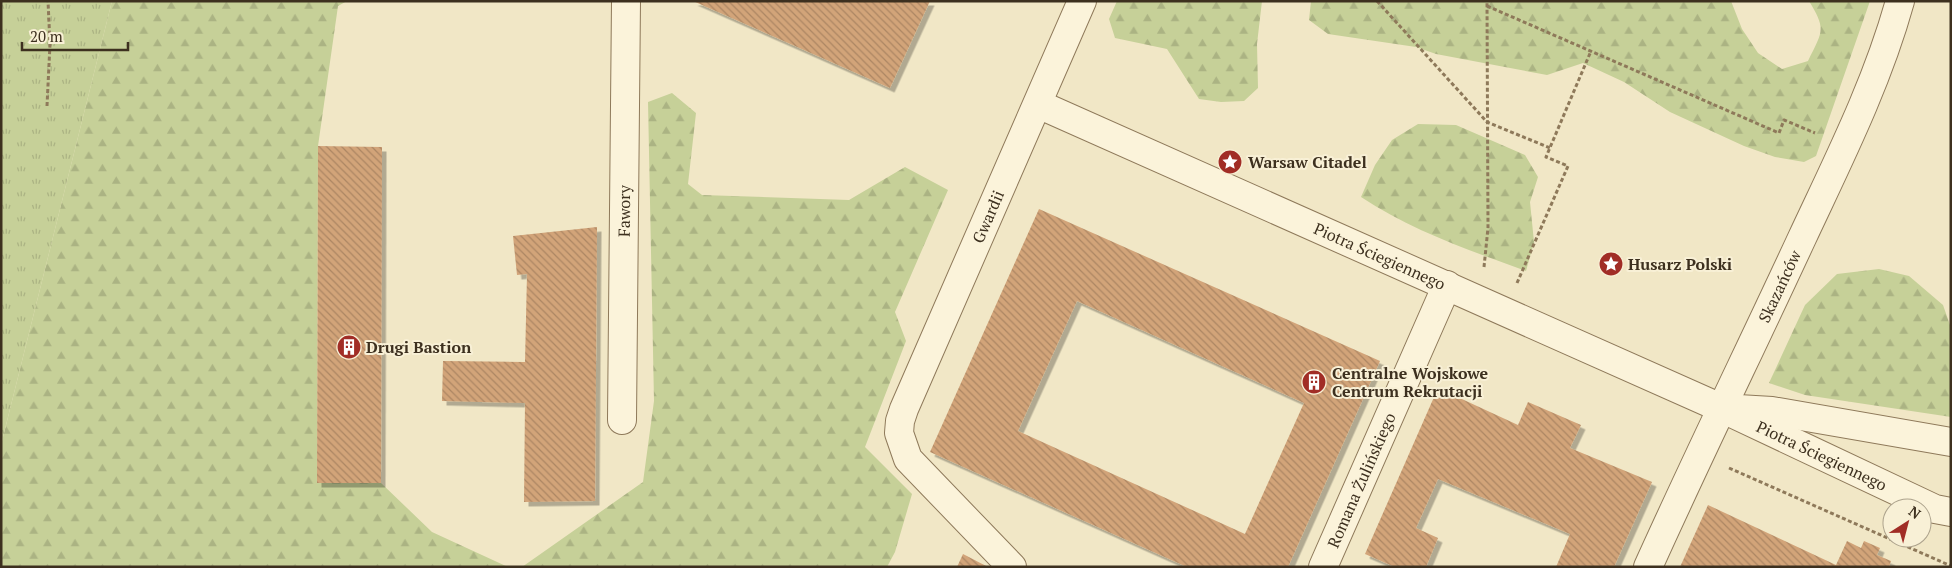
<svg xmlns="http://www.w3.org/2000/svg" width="1952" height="568" font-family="'PT Serif',serif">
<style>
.forest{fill:url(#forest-firs)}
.park{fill:url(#park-tufts)}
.building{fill:url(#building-back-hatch);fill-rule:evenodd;filter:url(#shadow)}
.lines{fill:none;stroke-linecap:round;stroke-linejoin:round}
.minor-casing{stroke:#8e795a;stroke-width:30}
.path{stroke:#8e795a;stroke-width:3;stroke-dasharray:4 2.5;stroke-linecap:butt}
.minor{stroke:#fbf3da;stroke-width:28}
.labels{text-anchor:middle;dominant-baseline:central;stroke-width:4;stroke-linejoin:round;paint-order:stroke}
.poi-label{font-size:16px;font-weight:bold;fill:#3d301f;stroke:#f8f0d6;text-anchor:start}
.street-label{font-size:16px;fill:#3d301f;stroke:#f8f0d6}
</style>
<defs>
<pattern id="forest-firs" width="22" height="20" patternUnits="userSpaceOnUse" patternTransform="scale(1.25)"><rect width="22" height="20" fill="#c6d098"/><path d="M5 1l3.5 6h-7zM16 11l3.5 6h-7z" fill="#abb383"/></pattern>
<pattern id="park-tufts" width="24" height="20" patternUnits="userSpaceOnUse" patternTransform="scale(1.25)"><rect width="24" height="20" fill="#c6d098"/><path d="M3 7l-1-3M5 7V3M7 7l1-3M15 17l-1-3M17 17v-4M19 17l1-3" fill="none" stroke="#abb383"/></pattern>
<pattern id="building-back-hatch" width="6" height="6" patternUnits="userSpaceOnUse" patternTransform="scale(1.25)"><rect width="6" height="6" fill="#d2a479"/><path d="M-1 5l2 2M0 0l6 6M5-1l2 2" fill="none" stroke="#ac8663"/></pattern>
<filter id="shadow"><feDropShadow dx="4.5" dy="4.5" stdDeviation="0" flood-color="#0004"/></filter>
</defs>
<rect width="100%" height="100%" fill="#f1e7c6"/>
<g class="forest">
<polygon points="112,1 347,1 338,6 318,146 317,482 381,483 432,532 508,567 1,567 1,445"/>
<polygon points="1117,1 1262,1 1257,44 1258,88 1244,101 1221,102 1199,99 1167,49 1115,38 1109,19"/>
<path d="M1311,1H1731L1742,29L1758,53L1782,69L1808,61C1822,32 1827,30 1809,1H1870L1816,156L1804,162L1775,157L1744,146L1670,112L1624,82L1583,63L1547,75L1436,54L1416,47L1328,34L1309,20Z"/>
<polygon points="672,93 696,113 688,184 702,195 849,200 905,167 948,190 895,312 906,341 865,447 912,494 895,552 887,567 522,567 643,482 654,401 648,102"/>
<path d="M1418,124L1456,125L1525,155L1538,177L1530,202L1534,242L1526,271C1469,250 1412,231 1361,197L1375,165L1392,140Z"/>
<polygon points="1879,269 1909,276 1943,305 1951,328 1951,417 1805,395 1769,383 1805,305 1837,274"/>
</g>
<polygon class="park" points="1,1 112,1 1,445"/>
<g class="building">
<polygon points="693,1 930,1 890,88"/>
<polygon points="318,146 382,147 381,483 317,483"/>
<path d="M1039,209L1380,361L1288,567H1187L930,452ZM1077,301L1304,403L1245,534L1018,431Z"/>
<polygon points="597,227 595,501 524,502 525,403 442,401 443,361 525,362 527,274 517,275 513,236"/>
<polygon points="1438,388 1518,425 1528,402 1581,425 1570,448 1652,482 1614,567 1556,567 1570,534 1438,479 1416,528 1438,538 1426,567 1395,567 1365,554"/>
<polygon points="1708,505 1836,565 1847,541 1861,548 1864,541 1880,548 1877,555 1891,561 1889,567 1680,567"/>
<polygon points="963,554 988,567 957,567"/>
</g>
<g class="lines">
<defs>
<g id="minor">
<path id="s1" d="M1038,104L1721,408L1935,509L1951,512"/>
<polyline points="1738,409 1772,411 1951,442"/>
<path id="s2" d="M622,420L626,1"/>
<path id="s3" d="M1012,567L908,459L899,433L900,421L904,409L1082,1"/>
<path id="s4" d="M1323,567L1447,285"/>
<path id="s5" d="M1648,567C1698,456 1751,348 1802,238C1838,161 1877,84 1900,1"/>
</g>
</defs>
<use href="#minor" class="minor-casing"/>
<g class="path">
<polyline points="1377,1 1487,122 1550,148"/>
<polyline points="1487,6 1779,133 1784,120 1815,133"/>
<polyline points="47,106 50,44 48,1"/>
<polyline points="1484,267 1488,228 1487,1"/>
<polyline points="1517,283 1568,166 1546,157 1591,51"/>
<polyline points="1729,468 1951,566"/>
</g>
<use href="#minor" class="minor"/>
</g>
<defs>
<symbol id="sight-disc" viewBox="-11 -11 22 22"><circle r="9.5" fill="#a12d26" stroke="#f8f0d6"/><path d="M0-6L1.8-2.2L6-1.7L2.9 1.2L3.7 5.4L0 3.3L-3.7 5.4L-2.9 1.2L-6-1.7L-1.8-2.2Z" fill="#fff"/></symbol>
<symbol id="building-disc" viewBox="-11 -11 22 22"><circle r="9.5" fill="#a12d26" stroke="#f8f0d6"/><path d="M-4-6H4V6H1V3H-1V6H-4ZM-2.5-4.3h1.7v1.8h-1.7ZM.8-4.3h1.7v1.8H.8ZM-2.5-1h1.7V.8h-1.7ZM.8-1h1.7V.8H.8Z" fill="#fff"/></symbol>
</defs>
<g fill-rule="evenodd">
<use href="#sight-disc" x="1216" y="148" width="28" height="28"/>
<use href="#sight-disc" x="1597" y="250" width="28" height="28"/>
<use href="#building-disc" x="335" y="333" width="28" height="28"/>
<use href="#building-disc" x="1300" y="368" width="28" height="28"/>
</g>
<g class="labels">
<g class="poi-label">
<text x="1248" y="162">Warsaw Citadel</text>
<text x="1628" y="264">Husarz Polski</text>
<text x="366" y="347">Drugi Bastion</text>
<text x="1332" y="373">Centralne Wojskowe<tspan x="1332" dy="18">Centrum Rekrutacji</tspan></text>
</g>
<g class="street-label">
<text stroke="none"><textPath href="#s2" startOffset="209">Fawory</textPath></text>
<text stroke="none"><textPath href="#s3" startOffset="412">Gwardii</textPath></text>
<text stroke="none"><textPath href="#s1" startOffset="374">Piotra Ściegiennego</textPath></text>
<text stroke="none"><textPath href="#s5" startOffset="310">Skazańców</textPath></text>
<text stroke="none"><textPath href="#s1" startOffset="859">Piotra Ściegiennego</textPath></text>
<text stroke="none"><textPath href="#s4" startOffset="95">Romana Żulińskiego</textPath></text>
</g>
</g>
<rect width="1952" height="568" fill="none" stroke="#3d301f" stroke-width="5"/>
<g transform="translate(1907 523) rotate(36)"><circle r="24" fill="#f8f0d6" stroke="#ada38d"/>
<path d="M0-4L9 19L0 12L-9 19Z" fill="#a12d26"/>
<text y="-8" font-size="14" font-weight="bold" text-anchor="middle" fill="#3d301f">N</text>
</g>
<path d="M22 42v8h106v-8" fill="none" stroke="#3d301f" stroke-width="2.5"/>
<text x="30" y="42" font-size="15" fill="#3d301f" stroke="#f8f0d6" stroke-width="4" paint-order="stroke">20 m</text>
</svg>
